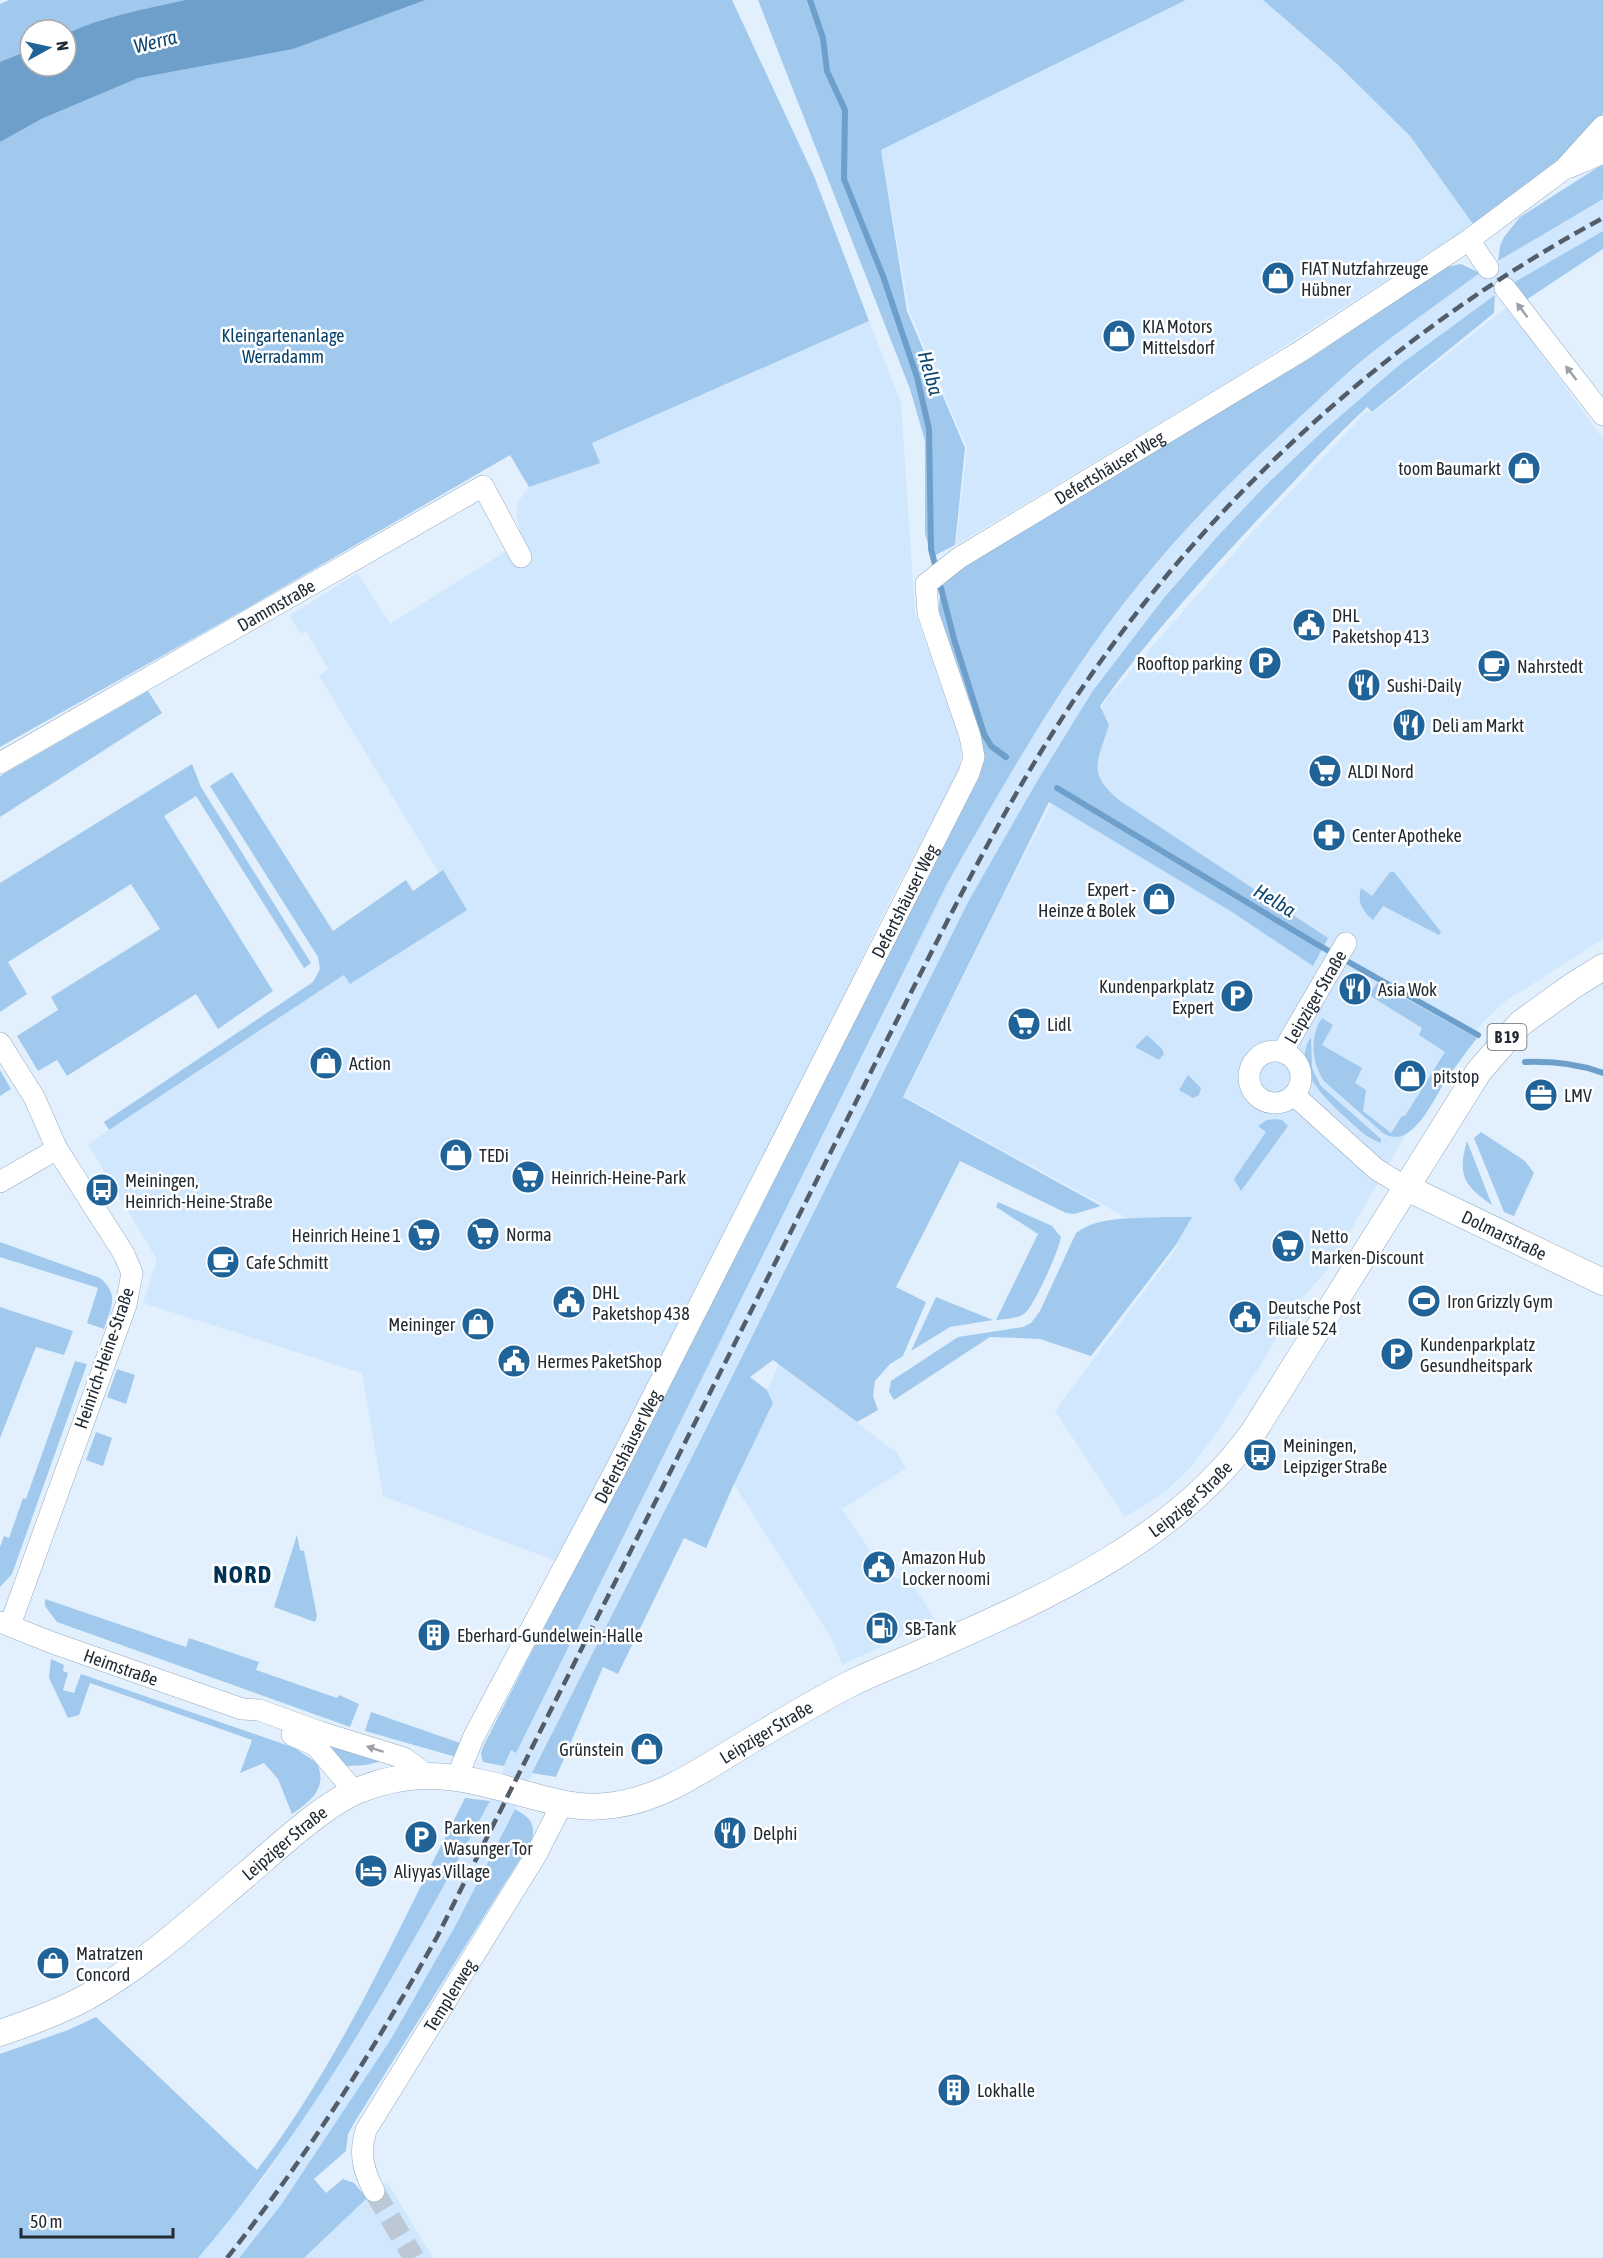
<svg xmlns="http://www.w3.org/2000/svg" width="1603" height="2258" font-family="'Asap Condensed',sans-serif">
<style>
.built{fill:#d0e7fe}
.green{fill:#a1c9ee;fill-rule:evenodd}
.water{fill:#6e9fcb}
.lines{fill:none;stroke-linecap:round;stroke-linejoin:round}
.stream{stroke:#6e9fcb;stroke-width:6}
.minor-tunnel{stroke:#bcc8d5;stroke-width:21;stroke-dasharray:21 10;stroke-linecap:butt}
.minor-casing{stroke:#95abbf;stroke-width:22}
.major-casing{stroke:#95abbf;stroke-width:27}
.minor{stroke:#fff;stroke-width:21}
.major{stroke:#fff;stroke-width:26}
.rail{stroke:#535c67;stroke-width:4.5;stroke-dasharray:12 6;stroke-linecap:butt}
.oneway{fill:#9c9fa3}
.labels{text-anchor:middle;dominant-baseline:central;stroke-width:5;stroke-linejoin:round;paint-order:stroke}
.shield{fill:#fff;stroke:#646a70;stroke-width:1.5}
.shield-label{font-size:16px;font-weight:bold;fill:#222a33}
.poi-label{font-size:18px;fill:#222a33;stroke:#fff;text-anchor:start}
.park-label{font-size:18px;fill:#04416b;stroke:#fff}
.street-label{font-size:18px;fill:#222a33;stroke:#fff}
.water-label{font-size:20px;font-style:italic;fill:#0b4570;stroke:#fff}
.district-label{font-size:24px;font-weight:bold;letter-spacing:1.5px;fill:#003255;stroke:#fff}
</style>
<rect width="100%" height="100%" fill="#e2f0fe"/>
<g class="built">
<polygon points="1186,0 1263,0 1337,64 1410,136 1473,224 1238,376 956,545 967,448 909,310 881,150"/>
<polygon points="1603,199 1603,231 1495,295 1398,366 1323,431 1216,538 1163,599 1092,692 1036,783 968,902 697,1447 458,1921 391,2039 281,2205 239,2258 198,2258 264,2177 310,2109 400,1964 456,1863 490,1801 511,1750 516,1752 947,884 1009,774 1085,656 1140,583 1203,510 1263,450 1322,396 1391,337 1480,273 1568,218"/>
<polygon points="1507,307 1603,439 1603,939 1506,1001 1485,1020 1460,1050 1416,1117 1329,1268 1295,1306 1263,1361 1215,1435 1193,1465 1165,1492 1125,1517 1055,1411 1178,1246 904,1096 1007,889 1107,698 1256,528 1367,411 1373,413"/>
<polygon points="869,321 901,402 915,612 962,745 959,770 883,914 750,1194 559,1562 383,1496 362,1373 143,1303 157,1260 88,1144 345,975 350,983 443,871 439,873 319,676 328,669 306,631 301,634 289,616 358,573 390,624 522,541 517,518 517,503 529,487 599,463 592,443"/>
<polygon points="779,1364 897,1453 906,1468 842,1509 887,1576 911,1582 936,1621 842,1665 832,1639 734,1484 773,1403 767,1390"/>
<polygon points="387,2182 433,2258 304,2258 367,2198"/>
</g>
<g class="green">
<path d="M9,0H732L814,176L869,321L592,443L600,463L529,487L510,455L249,607L0,747V4ZM30,30H66V66H30Z"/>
<polygon points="758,0 1186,0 881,150 907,311 965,448 955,545 932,557 925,534 925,441 910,389"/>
<polygon points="1263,0 1603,0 1603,114 1600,116 1585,139 1502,207 1473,224 1410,136 1337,64"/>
<polygon points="1603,164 1603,199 1498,261 1500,246 1504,237 1520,217"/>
<polygon points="1603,231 1603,249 1526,300 1513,283"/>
<path d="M1461,264L1480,273C1451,294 1421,315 1392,337C1361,360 1332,387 1303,414C1245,467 1189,522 1140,583C1064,677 1006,780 947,884L516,1753L511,1750L504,1766L483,1762L481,1754L483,1747L973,786L939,612C939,583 946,580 967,561L1311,358L1446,267Z"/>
<path d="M1495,295L1494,313L1372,412L1367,407C1330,441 1297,479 1262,515C1205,576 1148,638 1100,706L1109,725C1098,761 1086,773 1119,800L1328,938L1313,966L1232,912L1049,802L903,1097L1101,1206L1074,1214L1066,1213L960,1161L896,1287L926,1302L903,1356L890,1364L875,1381L873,1396L878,1410L857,1422L773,1360L750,1377L767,1390L773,1403L734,1484L706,1548L684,1538L618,1674L603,1667L556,1777L532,1773L697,1447L968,902L1036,783L1092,692L1163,599L1216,538L1265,486L1323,431L1398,366Z"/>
<polygon points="148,691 162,713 0,817 0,776"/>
<polygon points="192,764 201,787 311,963 304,968 196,796 164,816 273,991 218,1029 196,994 67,1076 57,1060 38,1071 17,1036 58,1010 51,997 160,929 131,884 8,962 27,994 0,1012 0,883"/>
<polygon points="232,772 333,931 406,880 413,891 443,870 467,910 350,984 344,975 109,1130 104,1122 313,982 320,969 318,957 210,786"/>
<path d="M1390,872H1394L1441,932L1439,935L1383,906L1373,920C1362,911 1357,902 1361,888L1372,896Z"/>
<path d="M1377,983L1477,1038C1466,1052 1456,1066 1446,1080C1434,1098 1412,1152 1383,1133L1324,1081C1312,1064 1309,1036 1322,1018L1333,1025L1322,1045L1362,1068L1355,1083L1366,1090L1363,1111L1391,1133L1402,1116H1405L1445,1052L1419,1035L1422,1028L1369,995Z"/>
<polygon points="1147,1035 1162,1049 1164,1054 1159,1060 1135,1047"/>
<path d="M1311,1037L1312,1068L1321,1086L1381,1139V1143C1366,1138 1355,1126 1344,1116C1324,1097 1291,1067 1311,1037Z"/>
<polygon points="0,1070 11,1089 0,1096"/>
<polygon points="1188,1075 1201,1088 1199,1095 1193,1098 1179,1090"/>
<polygon points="1275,1119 1282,1120 1288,1126 1241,1191 1234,1179 1266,1132 1258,1126 1267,1120"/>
<polygon points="1481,1132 1525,1161 1534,1173 1514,1216 1504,1212 1474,1138"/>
<path d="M1467,1141L1492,1205C1464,1186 1457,1175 1467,1141Z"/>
<path d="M998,1202L1052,1226L1061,1237C1060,1248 1033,1309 1024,1314C1016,1319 1005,1319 996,1320L1038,1234L996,1207Z"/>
<path d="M1166,1217H1192L1175,1246L1091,1356L1040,1339L990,1337L894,1400L889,1392L891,1381L958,1337L1023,1327L1031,1323L1040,1311L1076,1233C1099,1215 1138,1219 1166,1217Z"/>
<path d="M0,1242L100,1278C120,1295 111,1307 104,1329L87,1323L98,1288L0,1257Z"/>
<polygon points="936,1297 993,1320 950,1327 911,1351"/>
<polygon points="0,1307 73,1331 64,1355 36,1347 0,1438"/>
<polygon points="75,1361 87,1364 12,1574 0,1587 0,1547 4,1536 9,1538 23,1498 26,1499"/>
<polygon points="117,1369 135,1375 126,1404 107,1397"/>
<polygon points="96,1432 112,1438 103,1466 86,1460"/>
<polygon points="297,1535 300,1550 304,1551 317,1616 315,1622 274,1607"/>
<polygon points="45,1599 186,1647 189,1638 259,1662 256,1670 337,1698 339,1695 359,1704 350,1727 57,1622 45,1606"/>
<path d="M51,1659L64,1665L63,1671L68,1673L63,1690L74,1693L81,1674L295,1748L317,1763C328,1788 311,1801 292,1814L278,1779L264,1763L240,1773L252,1740L90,1683L79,1715L68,1718L49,1678Z"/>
<polygon points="371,1712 463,1744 456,1757 365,1731"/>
<polygon points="325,1739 382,1761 366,1765 346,1766 335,1757"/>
<path d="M465,1798L490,1801C404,1960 316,2120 198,2258H0V2054L68,2030L96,2017L257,2170C344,2056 400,1924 465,1798Z"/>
<path d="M515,1809C529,1817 536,1823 532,1840L354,2123L348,2134L346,2151L314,2179L326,2193L343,2179L354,2183L367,2198L304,2258H239L281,2205L391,2039L458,1921Z"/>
</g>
<path class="water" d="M186,0H425L293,49L138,78L41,119L0,142V62L30,50V66H66V34C104,16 146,9 186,0Z"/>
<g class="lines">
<g class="stream">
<polyline points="810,0 823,38 827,71 845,110 844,179 883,276 917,377 929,429 931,549 954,639 984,734 991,746 1006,757"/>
<polyline points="1057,788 1313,942 1478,1035"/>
<path d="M1525,1062C1552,1061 1577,1063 1603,1073"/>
</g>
<polyline class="minor-tunnel" points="374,2191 414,2258"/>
<defs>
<g id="minor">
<polyline points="1570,167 1603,153"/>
<polyline points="1469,240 1488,268"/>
<polyline points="1505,288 1603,415"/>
<path id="s1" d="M0,763L483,486L521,557"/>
<polyline points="0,1043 34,1097 57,1149 124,1254 132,1273 126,1305 10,1625"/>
<circle cx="1275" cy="1077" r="26"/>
<path id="s2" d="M1283,1051L1346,943"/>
<polyline points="1294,1095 1376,1169 1407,1188"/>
<polyline points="0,1182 57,1149"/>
<path id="s3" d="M0,1622L53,1643L242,1709L259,1710L320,1732L404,1758L427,1775"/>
<polyline points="292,1735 315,1745 354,1791"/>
<path id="s4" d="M457,1777L474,1736L615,1471L969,773L974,757L970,736L928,613L926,584L959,558L1301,351L1469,240L1564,169L1603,126"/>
<path id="s5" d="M374,2191C363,2170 359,2153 366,2130L536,1855L562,1804"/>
</g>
<g id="major">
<path id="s6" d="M1407,1188L1603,1282"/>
<path id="s7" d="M0,2033C29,2023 60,2012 87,1997C146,1964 197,1916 248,1873C277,1848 324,1804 359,1790C422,1765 466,1778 529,1795C558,1803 584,1810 614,1805C664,1798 703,1769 745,1744C780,1723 816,1701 852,1683C876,1671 901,1662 925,1651C1045,1598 1176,1541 1254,1431L1479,1071L1521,1023L1571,987L1603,967"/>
</g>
</defs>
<use href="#minor" class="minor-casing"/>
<use href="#major" class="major-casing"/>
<use href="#minor" class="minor"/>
<use href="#major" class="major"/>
<path class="rail" d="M227,2258C307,2157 374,2049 437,1937L898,1018C954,908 1009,796 1078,694C1211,496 1394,331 1603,218"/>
</g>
<defs><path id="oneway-solid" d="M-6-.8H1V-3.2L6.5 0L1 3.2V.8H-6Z" transform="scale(1.5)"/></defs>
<g class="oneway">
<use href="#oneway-solid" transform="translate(1522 310) rotate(-127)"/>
<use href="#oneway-solid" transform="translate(1571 373) rotate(-128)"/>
<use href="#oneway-solid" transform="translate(375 1749) rotate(-162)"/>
</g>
<defs>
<symbol id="shop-disc" viewBox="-11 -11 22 22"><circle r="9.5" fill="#1f6398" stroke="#fff"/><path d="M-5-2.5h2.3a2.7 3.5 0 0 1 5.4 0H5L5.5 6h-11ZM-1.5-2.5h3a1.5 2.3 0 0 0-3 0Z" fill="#fff"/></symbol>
<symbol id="civic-disc" viewBox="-11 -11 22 22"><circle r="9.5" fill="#1f6398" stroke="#fff"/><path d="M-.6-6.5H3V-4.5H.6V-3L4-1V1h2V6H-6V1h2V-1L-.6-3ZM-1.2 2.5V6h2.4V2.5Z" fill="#fff"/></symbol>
<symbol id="parking-disc" viewBox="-11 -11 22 22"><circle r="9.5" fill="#1f6398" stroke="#fff"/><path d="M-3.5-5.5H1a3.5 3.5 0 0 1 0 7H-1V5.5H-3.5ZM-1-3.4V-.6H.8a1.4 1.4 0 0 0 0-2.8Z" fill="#fff"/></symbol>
<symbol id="cafe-disc" viewBox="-11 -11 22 22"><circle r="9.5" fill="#1f6398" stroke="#fff"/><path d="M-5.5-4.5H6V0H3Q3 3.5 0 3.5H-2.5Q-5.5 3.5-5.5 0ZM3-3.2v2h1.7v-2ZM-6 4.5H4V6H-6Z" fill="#fff"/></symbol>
<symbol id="restaurant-disc" viewBox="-11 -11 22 22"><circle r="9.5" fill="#1f6398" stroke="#fff"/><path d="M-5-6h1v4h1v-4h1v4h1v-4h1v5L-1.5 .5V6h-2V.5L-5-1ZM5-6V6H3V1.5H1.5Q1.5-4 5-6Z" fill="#fff"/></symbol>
<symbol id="supermarket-disc" viewBox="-11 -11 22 22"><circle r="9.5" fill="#1f6398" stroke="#fff"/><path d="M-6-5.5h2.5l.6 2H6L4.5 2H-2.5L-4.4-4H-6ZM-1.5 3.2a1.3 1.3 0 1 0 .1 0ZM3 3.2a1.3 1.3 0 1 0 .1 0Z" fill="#fff"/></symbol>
<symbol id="pharmacy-disc" viewBox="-11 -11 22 22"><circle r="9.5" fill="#1f6398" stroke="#fff"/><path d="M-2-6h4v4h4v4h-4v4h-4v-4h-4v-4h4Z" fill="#fff"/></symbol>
<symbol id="office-disc" viewBox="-11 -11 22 22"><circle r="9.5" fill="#1f6398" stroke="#fff"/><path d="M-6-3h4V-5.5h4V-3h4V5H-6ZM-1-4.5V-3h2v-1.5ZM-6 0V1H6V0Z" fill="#fff"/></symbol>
<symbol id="bus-disc" viewBox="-11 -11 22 22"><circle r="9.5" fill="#1f6398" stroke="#fff"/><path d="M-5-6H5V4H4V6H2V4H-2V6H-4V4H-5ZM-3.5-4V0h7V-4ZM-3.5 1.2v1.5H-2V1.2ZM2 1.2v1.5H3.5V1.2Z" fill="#fff"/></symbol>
<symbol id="stadium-disc" viewBox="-11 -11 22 22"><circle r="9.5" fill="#1f6398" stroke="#fff"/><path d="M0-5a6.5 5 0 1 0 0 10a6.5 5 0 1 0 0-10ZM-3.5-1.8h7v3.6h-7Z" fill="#fff"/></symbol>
<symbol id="fuel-disc" viewBox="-11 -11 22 22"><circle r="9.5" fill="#1f6398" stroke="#fff"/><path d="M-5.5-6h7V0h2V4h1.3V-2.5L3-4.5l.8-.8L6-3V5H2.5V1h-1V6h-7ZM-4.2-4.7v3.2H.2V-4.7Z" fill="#fff"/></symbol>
<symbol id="building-disc" viewBox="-11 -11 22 22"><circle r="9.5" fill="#1f6398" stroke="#fff"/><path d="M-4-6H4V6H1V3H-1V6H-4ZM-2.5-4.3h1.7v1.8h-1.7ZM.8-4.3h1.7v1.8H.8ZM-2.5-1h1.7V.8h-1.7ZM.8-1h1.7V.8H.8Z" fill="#fff"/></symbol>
<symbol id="hotel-disc" viewBox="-11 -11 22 22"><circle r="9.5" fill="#1f6398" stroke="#fff"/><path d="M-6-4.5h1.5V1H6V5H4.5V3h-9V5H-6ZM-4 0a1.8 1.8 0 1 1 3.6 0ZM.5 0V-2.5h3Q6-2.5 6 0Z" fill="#fff"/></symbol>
</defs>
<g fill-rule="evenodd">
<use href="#shop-disc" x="1259" y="259" width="38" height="38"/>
<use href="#shop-disc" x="1100" y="317" width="38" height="38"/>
<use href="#shop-disc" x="1505" y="449" width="38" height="38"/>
<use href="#civic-disc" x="1290" y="606" width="38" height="38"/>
<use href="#parking-disc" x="1246" y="644" width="38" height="38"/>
<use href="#cafe-disc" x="1475" y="647" width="38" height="38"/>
<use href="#restaurant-disc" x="1345" y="666" width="38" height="38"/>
<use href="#restaurant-disc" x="1390" y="706" width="38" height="38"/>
<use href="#supermarket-disc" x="1306" y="752" width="38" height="38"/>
<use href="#pharmacy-disc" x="1310" y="816" width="38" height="38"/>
<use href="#shop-disc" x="1140" y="880" width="38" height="38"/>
<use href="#restaurant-disc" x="1336" y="970" width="38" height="38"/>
<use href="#parking-disc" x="1218" y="977" width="38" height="38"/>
<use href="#supermarket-disc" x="1005" y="1005" width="38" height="38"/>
<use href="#shop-disc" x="307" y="1044" width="38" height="38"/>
<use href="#shop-disc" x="1391" y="1057" width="38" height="38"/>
<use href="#office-disc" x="1522" y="1076" width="38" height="38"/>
<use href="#shop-disc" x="437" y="1136" width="38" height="38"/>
<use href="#supermarket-disc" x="509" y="1158" width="38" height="38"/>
<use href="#bus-disc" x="83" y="1171" width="38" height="38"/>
<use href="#supermarket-disc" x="464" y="1215" width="38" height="38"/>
<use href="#supermarket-disc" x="405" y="1216" width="38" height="38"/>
<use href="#supermarket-disc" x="1269" y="1227" width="38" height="38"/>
<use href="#cafe-disc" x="204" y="1243" width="38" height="38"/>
<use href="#stadium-disc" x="1405" y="1282" width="38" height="38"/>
<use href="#civic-disc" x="550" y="1283" width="38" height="38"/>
<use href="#civic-disc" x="1226" y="1298" width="38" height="38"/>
<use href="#shop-disc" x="459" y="1305" width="38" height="38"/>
<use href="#parking-disc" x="1378" y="1335" width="38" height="38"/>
<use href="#civic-disc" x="495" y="1342" width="38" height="38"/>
<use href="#bus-disc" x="1241" y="1436" width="38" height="38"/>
<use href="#civic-disc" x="860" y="1548" width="38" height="38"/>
<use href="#fuel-disc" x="863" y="1609" width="38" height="38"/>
<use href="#building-disc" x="415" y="1616" width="38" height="38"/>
<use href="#shop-disc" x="628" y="1730" width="38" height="38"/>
<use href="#restaurant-disc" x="711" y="1814" width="38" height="38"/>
<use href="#parking-disc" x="402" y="1818" width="38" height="38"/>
<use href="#hotel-disc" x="352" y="1852" width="38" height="38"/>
<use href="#shop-disc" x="34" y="1944" width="38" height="38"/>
<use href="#building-disc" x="935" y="2071" width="38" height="38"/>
</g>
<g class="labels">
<rect class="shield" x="1487.5" y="1024" width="39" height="26" rx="4.5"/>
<g class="shield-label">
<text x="1507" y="1037">B 19</text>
</g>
<g class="poi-label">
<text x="1301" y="268">FIAT Nutzfahrzeuge<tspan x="1301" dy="21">Hübner</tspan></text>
<text x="1142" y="326">KIA Motors<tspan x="1142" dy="21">Mittelsdorf</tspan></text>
<text x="1501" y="468" text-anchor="end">toom Baumarkt</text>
<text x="1332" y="615">DHL<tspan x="1332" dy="21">Paketshop 413</tspan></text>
<text x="1242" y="663" text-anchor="end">Rooftop parking</text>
<text x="1517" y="666">Nahrstedt</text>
<text x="1387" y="685">Sushi-Daily</text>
<text x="1432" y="725">Deli am Markt</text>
<text x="1348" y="771">ALDI Nord</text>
<text x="1352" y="835">Center Apotheke</text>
<text x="1136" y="889" text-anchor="end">Expert -<tspan x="1136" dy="21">Heinze &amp; Bolek</tspan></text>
<text x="1214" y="986" text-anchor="end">Kundenparkplatz<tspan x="1214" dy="21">Expert</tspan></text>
<text x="1378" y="989">Asia Wok</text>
<text x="1047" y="1024">Lidl</text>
<text x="349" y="1063">Action</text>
<text x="1433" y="1076">pitstop</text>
<text x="1564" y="1095">LMV</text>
<text x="479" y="1155">TEDi</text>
<text x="551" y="1177">Heinrich-Heine-Park</text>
<text x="125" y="1180">Meiningen,<tspan x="125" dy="21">Heinrich-Heine-Straße</tspan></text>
<text x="506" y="1234">Norma</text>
<text x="401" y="1235" text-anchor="end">Heinrich Heine 1</text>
<text x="1311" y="1236">Netto<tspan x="1311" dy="21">Marken-Discount</tspan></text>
<text x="246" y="1262">Cafe Schmitt</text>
<text x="592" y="1292">DHL<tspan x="592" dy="21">Paketshop 438</tspan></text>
<text x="1447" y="1301">Iron Grizzly Gym</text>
<text x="1268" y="1307">Deutsche Post<tspan x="1268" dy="21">Filiale 524</tspan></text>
<text x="455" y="1324" text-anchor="end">Meininger</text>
<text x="1420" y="1344">Kundenparkplatz<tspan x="1420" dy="21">Gesundheitspark</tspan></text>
<text x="537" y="1361">Hermes PaketShop</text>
<text x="1283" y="1445">Meiningen,<tspan x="1283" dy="21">Leipziger Straße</tspan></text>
<text x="902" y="1557">Amazon Hub<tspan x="902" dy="21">Locker noomi</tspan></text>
<text x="905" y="1628">SB-Tank</text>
<text x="457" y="1635">Eberhard-Gundelwein-Halle</text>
<text x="624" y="1749" text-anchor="end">Grünstein</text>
<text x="444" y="1827">Parken<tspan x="444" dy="21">Wasunger Tor</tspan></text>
<text x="753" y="1833">Delphi</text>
<text x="394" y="1871">Aliyyas Village</text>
<text x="76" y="1953">Matratzen<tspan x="76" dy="21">Concord</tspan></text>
<text x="977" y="2090">Lokhalle</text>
</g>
<g class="park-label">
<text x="283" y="335">Kleingartenanlage<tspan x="283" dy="21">Werradamm</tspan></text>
</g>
<g class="street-label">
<text stroke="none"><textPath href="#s4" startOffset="1542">Defertshäuser Weg</textPath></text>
<text stroke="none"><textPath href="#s1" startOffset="318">Dammstraße</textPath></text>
<text stroke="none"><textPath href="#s4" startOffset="984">Defertshäuser Weg</textPath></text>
<text stroke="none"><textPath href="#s2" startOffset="63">Leipziger Straße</textPath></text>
<text stroke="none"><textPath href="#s6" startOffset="108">Dolmarstraße</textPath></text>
<text transform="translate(104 1358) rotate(-71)">Heinrich-Heine-Straße</text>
<text stroke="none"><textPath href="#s4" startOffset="372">Defertshäuser Weg</textPath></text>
<text stroke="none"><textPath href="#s7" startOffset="1353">Leipziger Straße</textPath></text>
<text stroke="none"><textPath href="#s3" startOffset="129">Heimstraße</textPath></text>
<text stroke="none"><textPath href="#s7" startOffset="867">Leipziger Straße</textPath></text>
<text stroke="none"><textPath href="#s7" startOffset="345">Leipziger Straße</textPath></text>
<text stroke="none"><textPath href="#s5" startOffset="222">Templerweg</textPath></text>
</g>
<g class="water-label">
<text transform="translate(155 41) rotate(-14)">Werra</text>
<text transform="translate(931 373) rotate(74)">Helba</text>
<text transform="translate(1275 900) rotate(31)">Helba</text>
</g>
<g class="district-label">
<text x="243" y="1574">NORD</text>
</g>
</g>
<g transform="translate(48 48) rotate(82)"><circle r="28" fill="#ffffff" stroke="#a7aaad" stroke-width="1.5"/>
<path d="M0-4.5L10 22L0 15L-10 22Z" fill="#1f6398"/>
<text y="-9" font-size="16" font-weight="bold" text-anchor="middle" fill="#222a33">N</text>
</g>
<path d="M21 2228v9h152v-9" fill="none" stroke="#222a33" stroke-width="3"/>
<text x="30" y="2228" font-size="18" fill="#222a33" stroke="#ffffff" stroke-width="4.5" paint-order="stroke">50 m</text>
</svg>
